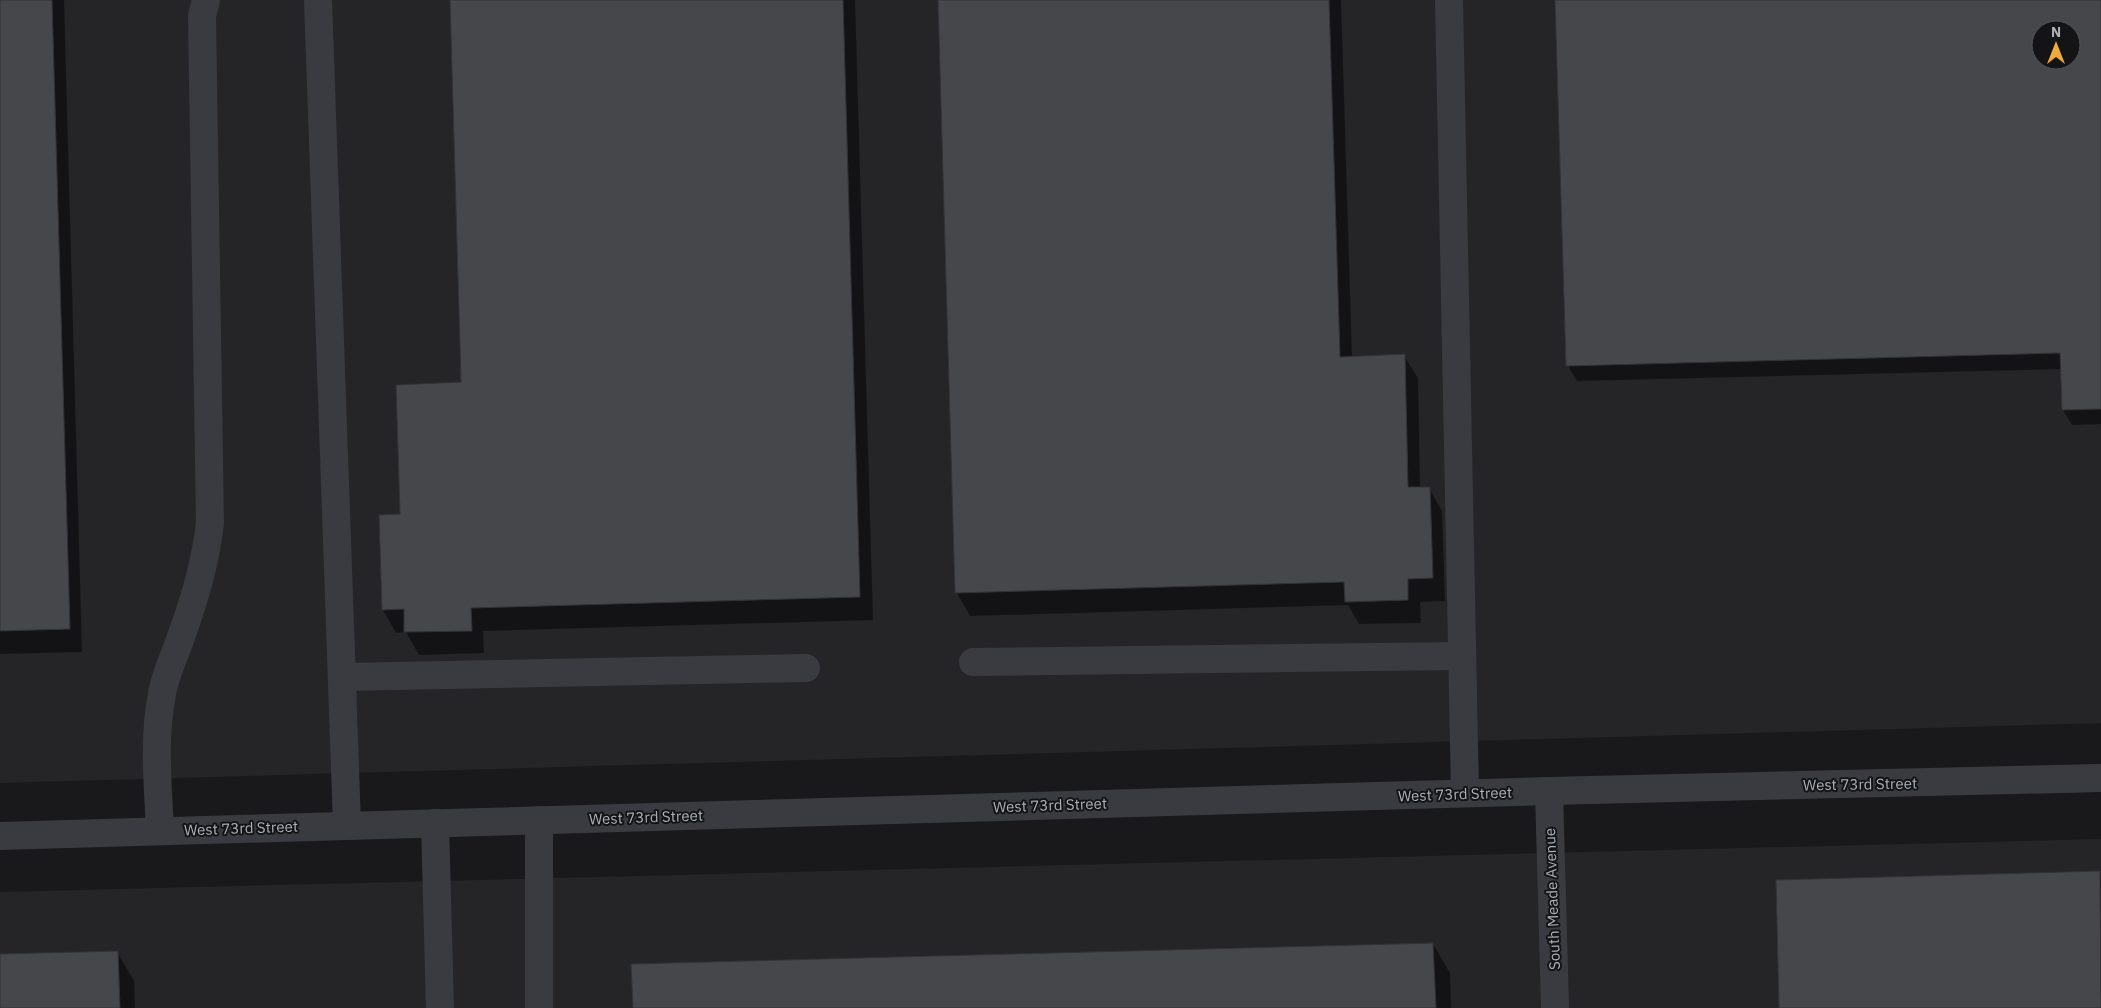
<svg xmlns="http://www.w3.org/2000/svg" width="2101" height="1008" font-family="'IBM Plex Sans',sans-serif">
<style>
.built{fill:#252528;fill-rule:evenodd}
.shadow{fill:#0007;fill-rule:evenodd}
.building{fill:#45474b;stroke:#333337;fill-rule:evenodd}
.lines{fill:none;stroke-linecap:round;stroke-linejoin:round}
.minor{stroke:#3a3b40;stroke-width:28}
.labels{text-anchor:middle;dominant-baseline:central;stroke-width:4;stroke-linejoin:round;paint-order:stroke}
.street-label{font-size:15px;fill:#abb1ba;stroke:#141416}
</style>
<rect width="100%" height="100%" fill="#19191b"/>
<g class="built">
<path d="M0,0H2101V723L0,783ZM2041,30H2071V60H2041Z"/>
<polygon points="2101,839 2101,1008 0,1008 0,892"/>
</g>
<g class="shadow">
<polygon points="0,0 64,0 82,652 0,654"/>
<polygon points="451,0 855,0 873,620 483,631 484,653 419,655 406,632 396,633 383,610 402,515 462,384"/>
<polygon points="939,0 1341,0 1352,357 1404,356 1418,378 1420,488 1429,488 1442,511 1445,601 1420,602 1421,623 1359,624 1348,605 970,616 957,593"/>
<path d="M1556,0H2101V424L2072,425L2063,410L2062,369L1577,381L1568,366ZM2041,30H2071V60H2041Z"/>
<polygon points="2099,872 2101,875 2101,1008 1781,1008"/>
<polygon points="1433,944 1450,973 1451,1008 634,1008"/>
<polygon points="117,952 134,981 135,1008 0,1008 0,955"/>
</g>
<g class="building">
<polygon points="0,0 52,0 70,629 0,631"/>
<polygon points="450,0 843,0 860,597 471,608 472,631 404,632 404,609 382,610 379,515 400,514 396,385 461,382"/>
<polygon points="938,0 1329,0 1340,357 1405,354 1408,487 1430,487 1433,578 1408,579 1408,600 1345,602 1344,582 955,593"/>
<path d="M1555,0H2101V409L2062,410L2060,353L1566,366ZM2041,30H2071V60H2041Z"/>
<polygon points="2100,871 2101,1008 1779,1008 1776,880"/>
<polygon points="1433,943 1436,1008 633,1008 631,964"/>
<polygon points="118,951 120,1008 0,1008 0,954"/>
</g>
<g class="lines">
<g class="minor">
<polyline points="318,0 347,825"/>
<polyline points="1449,0 1465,793"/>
<polyline points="973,662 1462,656"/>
<polyline points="342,677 806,668"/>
<polyline points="1549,791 1555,1008"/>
<polyline points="435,823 440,1008"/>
<path d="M160,831C158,785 153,739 162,694C165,675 175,655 181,637C195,598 205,564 210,523L202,16L206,0"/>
<polyline points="0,836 1549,791 2101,778"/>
<polyline points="539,1008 539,820"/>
</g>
</g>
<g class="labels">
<g class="street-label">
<text transform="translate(1860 784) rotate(-1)">West 73rd Street</text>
<text transform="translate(1455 794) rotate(-2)">West 73rd Street</text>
<text transform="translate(1050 805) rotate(-2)">West 73rd Street</text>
<text transform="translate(646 817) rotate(-2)">West 73rd Street</text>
<text transform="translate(241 828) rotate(-2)">West 73rd Street</text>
<text transform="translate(1552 899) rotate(-92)">South Meade Avenue</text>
</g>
</g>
<g transform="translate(2056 45)"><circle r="24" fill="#141416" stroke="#505358"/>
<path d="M0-4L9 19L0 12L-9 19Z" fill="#f0a93c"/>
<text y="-8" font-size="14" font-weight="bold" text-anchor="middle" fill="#abb1ba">N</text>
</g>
</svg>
